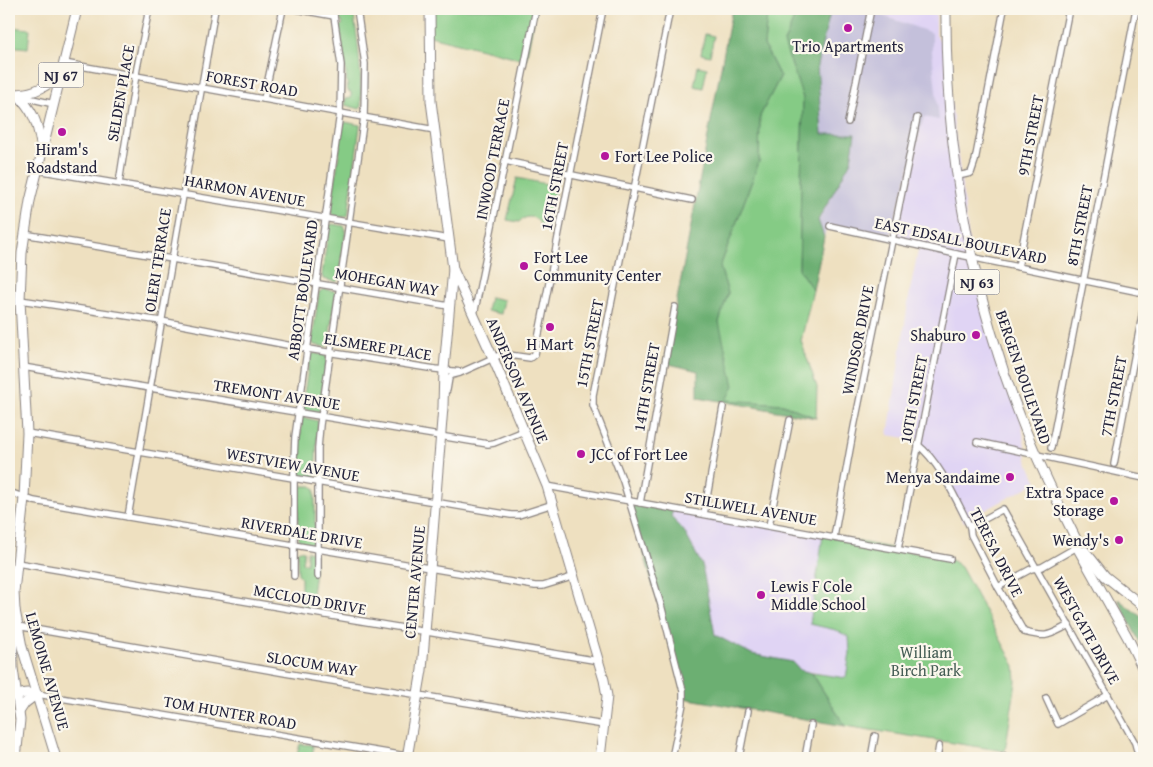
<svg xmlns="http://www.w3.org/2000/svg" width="1153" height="767" font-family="'Gentium Book Plus',serif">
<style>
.built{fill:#e0d4f4}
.industrial{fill:#c4c0db}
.green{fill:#85cb85;stroke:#547660}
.forest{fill:#6caf72;stroke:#476856}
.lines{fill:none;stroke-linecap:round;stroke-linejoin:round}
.street-casing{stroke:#88817e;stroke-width:8}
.secondary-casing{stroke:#88817e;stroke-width:11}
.primary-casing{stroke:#88817e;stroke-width:11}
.street{stroke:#fff;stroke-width:5.5}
.secondary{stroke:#fff;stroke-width:9}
.primary{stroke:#fff;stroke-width:9}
.poi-dot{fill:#b5179e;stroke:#fbf7ec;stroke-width:2}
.labels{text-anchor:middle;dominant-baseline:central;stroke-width:4.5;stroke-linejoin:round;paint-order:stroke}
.shield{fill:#fbf7ec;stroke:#636270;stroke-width:1}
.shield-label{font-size:15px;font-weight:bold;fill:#22223b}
.poi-label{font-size:16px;fill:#22223b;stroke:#fbf7ec;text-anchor:start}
.street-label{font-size:16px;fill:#22223b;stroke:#fbf7ec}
.park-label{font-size:16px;fill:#455d55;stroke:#fbf7ec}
</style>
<rect width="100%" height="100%" fill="#fbf7ec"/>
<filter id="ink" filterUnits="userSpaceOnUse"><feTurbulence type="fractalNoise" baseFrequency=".02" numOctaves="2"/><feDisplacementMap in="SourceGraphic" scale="10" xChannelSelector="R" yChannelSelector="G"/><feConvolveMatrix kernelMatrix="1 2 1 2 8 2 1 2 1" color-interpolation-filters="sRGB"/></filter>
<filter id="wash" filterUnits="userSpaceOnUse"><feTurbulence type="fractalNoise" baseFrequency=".0096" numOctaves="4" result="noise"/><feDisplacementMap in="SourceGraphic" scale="20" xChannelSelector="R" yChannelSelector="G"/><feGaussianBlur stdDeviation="1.12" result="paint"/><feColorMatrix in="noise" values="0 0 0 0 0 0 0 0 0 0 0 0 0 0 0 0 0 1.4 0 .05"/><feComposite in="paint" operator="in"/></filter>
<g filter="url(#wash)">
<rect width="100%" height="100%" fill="#eee0c0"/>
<g class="built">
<polygon points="871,9 936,9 936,35 946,49 947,71 971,258 1021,419 1027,460 1037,482 964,522 935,466 919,440 888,435 910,290 919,246 891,239 924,116 932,52 932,34 870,11"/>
<polygon points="673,509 823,535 836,630 849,637 850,653 846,678 800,670 793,662 752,654 715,635 702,565 671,517"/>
</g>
<polygon class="industrial" points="831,9 863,9 932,33 932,52 939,120 924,117 889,239 827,227 824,237 818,221 851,161 854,134 822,134 817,65"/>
<g class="green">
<path d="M337,9H353C358,41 362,74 361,107L360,109L345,105V99L351,98V92L348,91L340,27L343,24L341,20H339Z"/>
<polygon points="430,9 536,9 526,60 430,36"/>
<polygon points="759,9 798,9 784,43 803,98 799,270 813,290 801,341 817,387 816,418 783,404 727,401 719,322 728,293 720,267 759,162 760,116 780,77 764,45 767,15"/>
<polygon points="10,27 30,29 28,48 9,46"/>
<polygon points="705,34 714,36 710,56 701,54"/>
<polygon points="698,66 707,68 703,88 694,86"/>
<path d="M345,122L360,125V126L348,216C343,218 334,217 331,213L342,130Z"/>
<path d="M517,178L556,186L548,227L541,226C537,216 527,214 519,222L507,220Z"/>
<polygon points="332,224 344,226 346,230 338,280 336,282 323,279 322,275 329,226"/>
<polygon points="324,289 334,291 336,293 328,345 326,347 314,345 312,342 319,292"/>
<polygon points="490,297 504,300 501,314 487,311"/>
<polygon points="312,353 325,355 327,358 319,412 303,409 302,407 310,355"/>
<path d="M302,417L318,421L315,478C308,477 300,477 298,470Z"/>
<polygon points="301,486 312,486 315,489 315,539 313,544 299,542 298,539 298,489"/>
<polygon points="823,535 950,559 961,567 1015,666 1016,682 1005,751 845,726 812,673 846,678 850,653 849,637 836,630 810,624"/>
<polygon points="299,550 304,551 302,563 307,563 307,551 313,552 315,555 314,580 310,608 301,607 301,578 298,575 297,552"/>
<polygon points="300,744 313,745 313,758 296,758"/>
</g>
<g class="forest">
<polygon points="732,9 759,9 767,15 764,45 780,77 760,116 759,162 720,267 728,293 719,322 734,386 727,400 783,404 816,418 698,397 698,371 665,363"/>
<polygon points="798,9 831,9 817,65 822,134 855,134 851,161 818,220 824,237 813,290 799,270 803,98 784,43"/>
<polygon points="629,501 673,509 671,517 684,531 702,565 715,635 752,654 793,662 800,670 812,673 845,726 683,698 683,691"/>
<polygon points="1118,599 1144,619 1144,651"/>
</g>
</g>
<g filter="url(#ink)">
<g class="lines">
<defs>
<g id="street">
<polyline points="296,9 334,16"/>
<polyline points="670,9 593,395 593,405 623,481 661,605 683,691 683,704 672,758"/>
<polyline points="64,63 435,130"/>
<polyline points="9,90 28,98 54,104"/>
<polyline points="264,99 283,9"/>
<polyline points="848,122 871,9"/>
<polyline points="505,161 692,200"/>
<polyline points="37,170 449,239"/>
<polyline points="958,176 971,173 975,161 1004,9"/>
<polyline points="119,183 137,68 149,9"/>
<polyline points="830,226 956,254 1144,293"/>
<polyline points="24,234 449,306"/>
<polyline points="1018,267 1069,9"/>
<polyline points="20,300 161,321 308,349 435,369 462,372 502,354 530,358 535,354 603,9"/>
<polyline points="474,315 536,9"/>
<polyline points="23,367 488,444 494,443 524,431"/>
<polyline points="447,390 449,378 452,375 460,373"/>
<polyline points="27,433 511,515 519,515 553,504"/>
<polyline points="977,442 1144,478"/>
<path d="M918,445C940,462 957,502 970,527L971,535L998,587L1024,632C1048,638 1047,636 1069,625"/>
<polyline points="1051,448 1136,9"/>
<polyline points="1114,464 1144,305"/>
<polyline points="547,486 950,559"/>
<polyline points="9,492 34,501 535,586 543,586 575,576"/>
<polyline points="640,503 675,307"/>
<polyline points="704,514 723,407"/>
<polyline points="128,517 215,9"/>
<polyline points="769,526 790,420"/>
<polyline points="970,527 1003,509 1135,743 1139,758"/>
<polyline points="834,537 854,427 917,118"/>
<polyline points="898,549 956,254"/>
<polyline points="17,563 599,661"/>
<polyline points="294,576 294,460 295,437 340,113 341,65 333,9"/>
<polyline points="318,576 318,448 320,425 364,117 365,64 357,9"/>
<polyline points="998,587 1031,569 1042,567 1077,547"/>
<polyline points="17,626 302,676 604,725"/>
<polyline points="37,694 418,758"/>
<polyline points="1046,698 1058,724 1108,695"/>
<polyline points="739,758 748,711"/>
<polyline points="805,758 811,725"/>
<polyline points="871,758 875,736"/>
<polyline points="937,758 939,746"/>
<polyline points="1004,758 1004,756"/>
</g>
<g id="secondary">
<polyline points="430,9 431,101 453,269 493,358 547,486 604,680 607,696 600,758"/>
<polyline points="15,610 12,623 13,668 20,720 16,758"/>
<path d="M16,698C23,691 29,693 37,694"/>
<polyline points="19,712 25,703 37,694"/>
<polyline points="407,758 422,670 443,407 444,369 453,269"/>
</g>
<g id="primary">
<path d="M946,9C945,149 970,288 1021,419C1037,460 1056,499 1076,539L1077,547L1128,638L1144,671"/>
<path d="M17,94C33,111 37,121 41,144"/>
<path d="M17,94C36,93 48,86 62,72"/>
<polyline points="1085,551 1105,576 1144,607"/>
<polyline points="56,758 22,647 15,610 14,592 24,498 27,433 20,300 22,253 30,201 77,9"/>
</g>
</defs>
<use href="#street" class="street-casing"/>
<use href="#secondary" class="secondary-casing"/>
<use href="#primary" class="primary-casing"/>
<use href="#street" class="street"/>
<use href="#secondary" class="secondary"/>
<use href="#primary" class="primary"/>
</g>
</g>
<g class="poi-dot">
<circle cx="848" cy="28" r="5"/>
<circle cx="62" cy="132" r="5"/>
<circle cx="605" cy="156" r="5"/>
<circle cx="524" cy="266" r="5"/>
<circle cx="550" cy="327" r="5"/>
<circle cx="976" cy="335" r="5"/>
<circle cx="581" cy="454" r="5"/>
<circle cx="1010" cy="477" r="5"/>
<circle cx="1114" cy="501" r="5"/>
<circle cx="1119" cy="540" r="5"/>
<circle cx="761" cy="595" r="5"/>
</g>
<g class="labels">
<g class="shield">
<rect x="38.5" y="62.5" width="45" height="25" rx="4"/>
<rect x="954.5" y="269.5" width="45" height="25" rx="4"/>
</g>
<g class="shield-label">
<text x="61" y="75">NJ 67</text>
<text x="977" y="282">NJ 63</text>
</g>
<g class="poi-label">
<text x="848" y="46" text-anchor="middle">Trio Apartments</text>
<text x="62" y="149" text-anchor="middle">Hiram's<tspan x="62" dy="18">Roadstand</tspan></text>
<text x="615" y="156">Fort Lee Police</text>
<text x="534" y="257">Fort Lee<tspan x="534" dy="18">Community Center</tspan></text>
<text x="966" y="335" text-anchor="end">Shaburo</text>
<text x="550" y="344" text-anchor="middle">H Mart</text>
<text x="591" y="454">JCC of Fort Lee</text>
<text x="1000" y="477" text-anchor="end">Menya Sandaime</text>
<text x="1104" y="492" text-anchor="end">Extra Space<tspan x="1104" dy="18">Storage</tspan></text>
<text x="1109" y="540" text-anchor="end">Wendy's</text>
<text x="771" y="586">Lewis F Cole<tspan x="771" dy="18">Middle School</tspan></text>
</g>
<g class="street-label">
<text transform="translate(252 83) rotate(10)">FOREST ROAD</text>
<text transform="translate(120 93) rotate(-80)">SELDEN PLACE</text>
<text transform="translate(1030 135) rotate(-79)">9TH STREET</text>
<text transform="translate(492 159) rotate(-79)">INWOOD TERRACE</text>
<text transform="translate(554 186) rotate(-79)">16TH STREET</text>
<text transform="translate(245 190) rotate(10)">HARMON AVENUE</text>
<text transform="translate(1079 225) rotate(-79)">8TH STREET</text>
<text transform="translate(961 240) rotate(12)">EAST EDSALL BOULEVARD</text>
<text transform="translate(157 260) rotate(-81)">OLERI TERRACE</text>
<text transform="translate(387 281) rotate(10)">MOHEGAN WAY</text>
<text transform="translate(302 290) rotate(-82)">ABBOTT BOULEVARD</text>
<text transform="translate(857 340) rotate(-79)">WINDSOR DRIVE</text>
<text transform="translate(589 343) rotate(-79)">15TH STREET</text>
<text transform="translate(378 346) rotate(9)">ELSMERE PLACE</text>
<text transform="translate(1024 377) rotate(71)">BERGEN BOULEVARD</text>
<text transform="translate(518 380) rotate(67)">ANDERSON AVENUE</text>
<text transform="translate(646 387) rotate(-80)">14TH STREET</text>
<text transform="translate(277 394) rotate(9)">TREMONT AVENUE</text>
<text transform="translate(1113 396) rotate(-79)">7TH STREET</text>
<text transform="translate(913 399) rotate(-79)">10TH STREET</text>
<text transform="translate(293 464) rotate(10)">WESTVIEW AVENUE</text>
<text transform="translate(751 508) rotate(10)">STILLWELL AVENUE</text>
<text transform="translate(302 532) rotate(10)">RIVERDALE DRIVE</text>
<text transform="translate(997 552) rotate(63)">TERESA DRIVE</text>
<text transform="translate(414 582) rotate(-85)">CENTER AVENUE</text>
<text transform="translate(310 599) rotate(10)">MCCLOUD DRIVE</text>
<text transform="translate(1087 630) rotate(61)">WESTGATE DRIVE</text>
<text transform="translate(312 663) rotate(9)">SLOCUM WAY</text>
<text transform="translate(48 671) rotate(74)">LEMOINE AVENUE</text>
<text transform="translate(230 712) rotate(10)">TOM HUNTER ROAD</text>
</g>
<g class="park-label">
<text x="926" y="652">William<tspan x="926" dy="18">Birch Park</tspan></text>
</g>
</g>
<rect width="1153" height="767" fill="none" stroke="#fbf7ec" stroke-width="30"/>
</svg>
